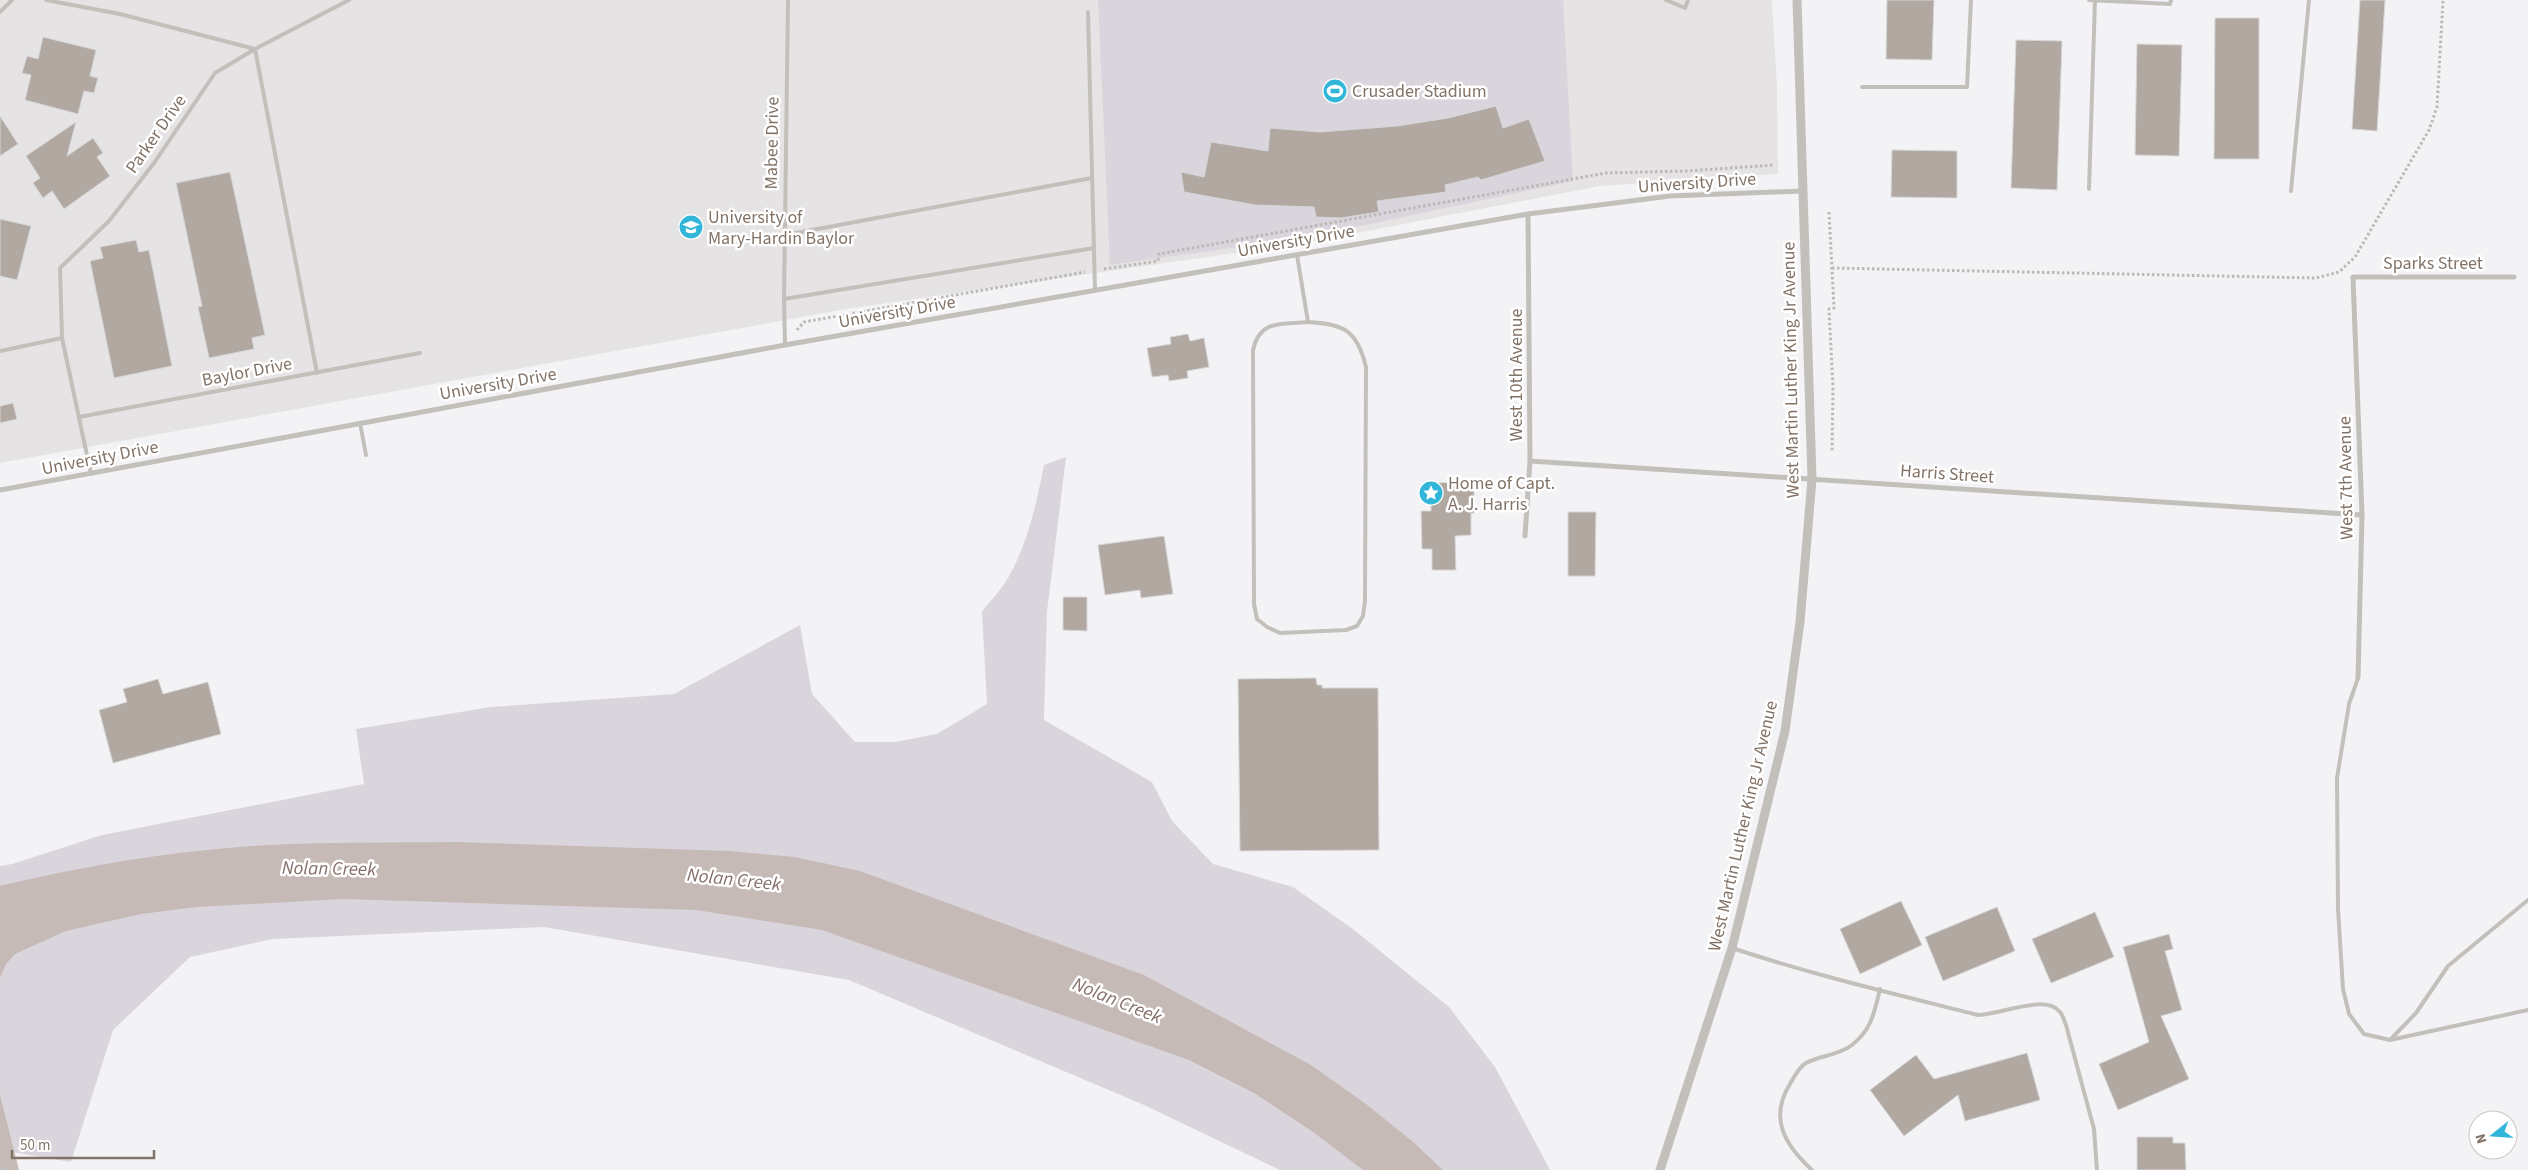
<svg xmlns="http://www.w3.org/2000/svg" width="2528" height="1170" font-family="'Source Sans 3',sans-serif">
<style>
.built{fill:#e5e3e4}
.green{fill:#dad5dd}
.water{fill:#c6bab7}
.building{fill:#b1a8a2;stroke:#d6d6d8}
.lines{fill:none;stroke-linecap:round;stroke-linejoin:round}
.path{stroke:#bcb8b6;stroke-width:3;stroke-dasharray:2.5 2.5;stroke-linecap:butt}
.service{stroke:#c3bfbb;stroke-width:4}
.minor{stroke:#c3bfbb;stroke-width:5}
.tertiary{stroke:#c3bfbb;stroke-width:9}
.labels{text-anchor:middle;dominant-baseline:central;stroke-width:5;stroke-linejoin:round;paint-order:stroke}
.poi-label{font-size:18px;fill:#837367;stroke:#fff;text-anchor:start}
.street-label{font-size:18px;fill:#837367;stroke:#fff}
.water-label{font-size:19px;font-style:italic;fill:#856f68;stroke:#fff}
</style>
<rect width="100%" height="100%" fill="#f3f3f6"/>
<polygon class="built" points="0,0 1772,0 1777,88 1778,174 1600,186 1305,243 846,309 0,463"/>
<g class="green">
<polygon points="1098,0 1563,0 1573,181 1309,237 1110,265"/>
<path d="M1066,457L1047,612L1044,720L1152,782L1172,821L1213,864L1293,887L1353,929L1449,1007L1495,1067L1550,1170H1280L1144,1105L849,980L544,927L273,939L190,957L113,1030L71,1162L0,1150V866L12,864L102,835L364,784L356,729L491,707L674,694L800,625L812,694L855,742H895L937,734L987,704L982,612C990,601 1001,590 1008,578C1028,543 1036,505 1044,465Z"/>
</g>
<g class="water">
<path d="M458,842L730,851L795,857L860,871L1144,975L1311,1065L1366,1104L1412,1141L1443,1170H1363L1313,1132L1254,1093L1189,1060L822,930L696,910L343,899L197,907L141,914L66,931L15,954L6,964L0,978V886C71,869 143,856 216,849C296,841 377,843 458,842Z"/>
<polygon points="0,1093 0,1095 19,1170 0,1170"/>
</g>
<g class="building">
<polygon points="1887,0 1934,0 1932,60 1886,59"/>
<polygon points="2360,0 2385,0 2377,131 2352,129"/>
<polygon points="2215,18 2259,18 2259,159 2214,159"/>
<polygon points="43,37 96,50 90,76 98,78 94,93 84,91 78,114 25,100 31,75 22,73 27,56 38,59"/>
<polygon points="2016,40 2062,41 2057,190 2011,188"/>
<polygon points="2137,44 2182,45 2179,156 2135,155"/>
<polygon points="1496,106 1503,128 1529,119 1545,161 1481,180 1478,177 1445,185 1446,192 1377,201 1379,212 1341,218 1316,217 1314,207 1255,205 1184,192 1181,172 1204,177 1211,142 1268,151 1270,128 1320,132 1397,126 1448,118"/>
<polygon points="0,116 18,144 0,156"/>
<polygon points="76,122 67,156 93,138 103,153 97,157 110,176 64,209 52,191 43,198 33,183 40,178 26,156"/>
<polygon points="1892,150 1957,151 1957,198 1891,197"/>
<polygon points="230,172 265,335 252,338 254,349 209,358 198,307 202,306 176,183"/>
<polygon points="0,219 31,226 17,280 0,276"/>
<polygon points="136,240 139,252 149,250 172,366 114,378 90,261 103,258 100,247"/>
<polygon points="1188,334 1190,341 1204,338 1209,367 1187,371 1188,378 1169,381 1168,375 1152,377 1147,348 1171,344 1170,337"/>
<polygon points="13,403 17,419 0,423 0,406"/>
<polygon points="1474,482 1474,513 1471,513 1471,535 1455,536 1456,570 1432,570 1432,549 1422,549 1421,511 1431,511 1431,483"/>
<polygon points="1568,512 1596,512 1595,576 1568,576"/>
<polygon points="1164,536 1173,594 1141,598 1140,590 1105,595 1098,545"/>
<polygon points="1063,597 1087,597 1087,631 1063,630"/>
<polygon points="1316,678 1317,685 1322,685 1322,688 1378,688 1379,850 1240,851 1238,679"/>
<polygon points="158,679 163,694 208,682 221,734 113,763 99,710 127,702 123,689"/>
<polygon points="1901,901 1922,945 1860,974 1840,929"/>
<polygon points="1997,907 2015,951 1943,981 1925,937"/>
<polygon points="2095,912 2114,957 2051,983 2032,939"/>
<polygon points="2169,934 2173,949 2165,951 2182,1010 2161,1016 2189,1079 2118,1110 2099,1064 2149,1042 2123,947"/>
<polygon points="2027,1053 2040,1100 1965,1121 1958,1095 1904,1136 1870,1090 1916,1055 1934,1079"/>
<polygon points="2137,1137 2173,1137 2173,1143 2185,1143 2186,1170 2137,1170"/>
</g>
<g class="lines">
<g class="path">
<polyline points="1829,212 1834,308 1829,309 1833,387 1832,452"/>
<polyline points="1832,268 2316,278 2339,272 2355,257 2429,130 2437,107 2443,0"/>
<polyline points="1104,269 1158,261 1159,254 1606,173 1687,171 1774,165"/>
<polyline points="797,330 804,322 1085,272"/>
</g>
<g class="service">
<polyline points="46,0 120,14 255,49"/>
<polyline points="1666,0 1685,8 1688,0"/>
<polyline points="2089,0 2170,4 2171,0"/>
<polyline points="0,12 12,0"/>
<polyline points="1088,12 1095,291"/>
<polyline points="255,49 317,373"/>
<polyline points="1862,87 1967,87 1971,0"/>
<polyline points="2089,189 2095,0"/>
<polyline points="2291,191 2309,0"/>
<polyline points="785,235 1092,178"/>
<path d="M1297,255L1308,322C1281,325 1260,319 1253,350L1254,604L1257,619L1267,627L1280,633L1346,630L1357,626L1363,616L1365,601L1366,367C1357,330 1344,324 1308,322"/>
<polyline points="784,299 1094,248"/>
<polyline points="785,345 784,299 788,0"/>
<polyline points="0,351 62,338"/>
<polyline points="79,417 420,353"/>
<polyline points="360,423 366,455"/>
<polyline points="91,474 62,338 60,268 109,221 154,163 215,73 255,49 349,0"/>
<polyline points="2358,678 2349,704 2337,778 2338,909 2343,989 2349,1014 2364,1034 2390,1040 2528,1010"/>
<path d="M1732,948C1813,975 1895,994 1978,1015C1999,1015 2044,994 2059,1011C2063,1014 2064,1021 2066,1025L2094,1129L2097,1170"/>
<polyline points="2390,1040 2416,1013 2448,966 2528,900"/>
<path d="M1812,1170C1786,1146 1768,1119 1790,1084C1794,1077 1799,1067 1806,1063C1820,1055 1838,1056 1852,1045C1872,1029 1874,1013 1880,989"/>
</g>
<g class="minor">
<polyline points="1530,461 2362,515"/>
<polyline points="0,490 785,345 1528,214 1670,196 1802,191"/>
<polyline points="1525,536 1530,461 1528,214"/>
<polyline points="2358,678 2362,515 2353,277 2514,277"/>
<polyline points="0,1169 6,1170"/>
</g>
<polyline class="tertiary" points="1660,1170 1732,948 1785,731 1800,622 1812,479 1797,0"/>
</g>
<defs>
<symbol id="stadium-disc" viewBox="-11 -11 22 22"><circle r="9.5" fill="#31b6d9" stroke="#fff"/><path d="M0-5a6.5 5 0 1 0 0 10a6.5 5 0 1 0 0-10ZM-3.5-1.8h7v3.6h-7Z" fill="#fff"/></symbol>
<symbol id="university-disc" viewBox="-11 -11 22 22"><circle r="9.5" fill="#31b6d9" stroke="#fff"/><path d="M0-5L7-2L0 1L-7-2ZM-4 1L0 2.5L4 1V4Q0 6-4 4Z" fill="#fff"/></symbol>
<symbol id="sight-disc" viewBox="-11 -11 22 22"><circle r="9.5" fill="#31b6d9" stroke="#fff"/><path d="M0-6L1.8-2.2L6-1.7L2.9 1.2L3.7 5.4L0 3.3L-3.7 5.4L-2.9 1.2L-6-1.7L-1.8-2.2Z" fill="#fff"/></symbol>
</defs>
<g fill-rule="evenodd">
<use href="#stadium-disc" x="1321" y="77" width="28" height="28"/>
<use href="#university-disc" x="677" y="213" width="28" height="28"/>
<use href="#sight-disc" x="1417" y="479" width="28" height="28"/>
</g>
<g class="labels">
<g class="poi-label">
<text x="1352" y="91">Crusader Stadium</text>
<text x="708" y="217">University of<tspan x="708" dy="21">Mary-Hardin Baylor</tspan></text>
<text x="1448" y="483">Home of Capt.<tspan x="1448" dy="21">A. J. Harris</tspan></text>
</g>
<g class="street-label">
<text transform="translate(156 134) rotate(-55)">Parker Drive</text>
<text transform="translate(772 143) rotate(-89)">Mabee Drive</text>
<text transform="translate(1697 183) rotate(-4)">University Drive</text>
<text transform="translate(1296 241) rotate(-10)">University Drive</text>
<text x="2433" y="263">Sparks Street</text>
<text transform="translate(897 312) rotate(-10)">University Drive</text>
<text transform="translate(1791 370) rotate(-91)">West Martin Luther King Jr Avenue</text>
<text transform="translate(247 372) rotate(-11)">Baylor Drive</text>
<text transform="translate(1516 375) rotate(-90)">West 10th Avenue</text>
<text transform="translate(498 384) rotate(-10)">University Drive</text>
<text transform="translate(100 458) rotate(-11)">University Drive</text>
<text transform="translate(1947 474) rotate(4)">Harris Street</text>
<text transform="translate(2346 478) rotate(-91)">West 7th Avenue</text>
<text transform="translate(1743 826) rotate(-77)">West Martin Luther King Jr Avenue</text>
</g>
<g class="water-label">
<text transform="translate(329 869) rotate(1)">Nolan Creek</text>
<text transform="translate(734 880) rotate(6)">Nolan Creek</text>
<text transform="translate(1117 1001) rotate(22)">Nolan Creek</text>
</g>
</g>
<g transform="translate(2493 1135) rotate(253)"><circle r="24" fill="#ffffff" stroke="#cdc7c2"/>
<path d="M0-4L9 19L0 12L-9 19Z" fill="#31b6d9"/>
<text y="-8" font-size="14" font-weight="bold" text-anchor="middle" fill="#837367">N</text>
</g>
<path d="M12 1150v8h142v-8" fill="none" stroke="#837367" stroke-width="2.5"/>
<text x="20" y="1150" font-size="15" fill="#837367" stroke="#ffffff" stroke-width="4" paint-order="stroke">50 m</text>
</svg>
